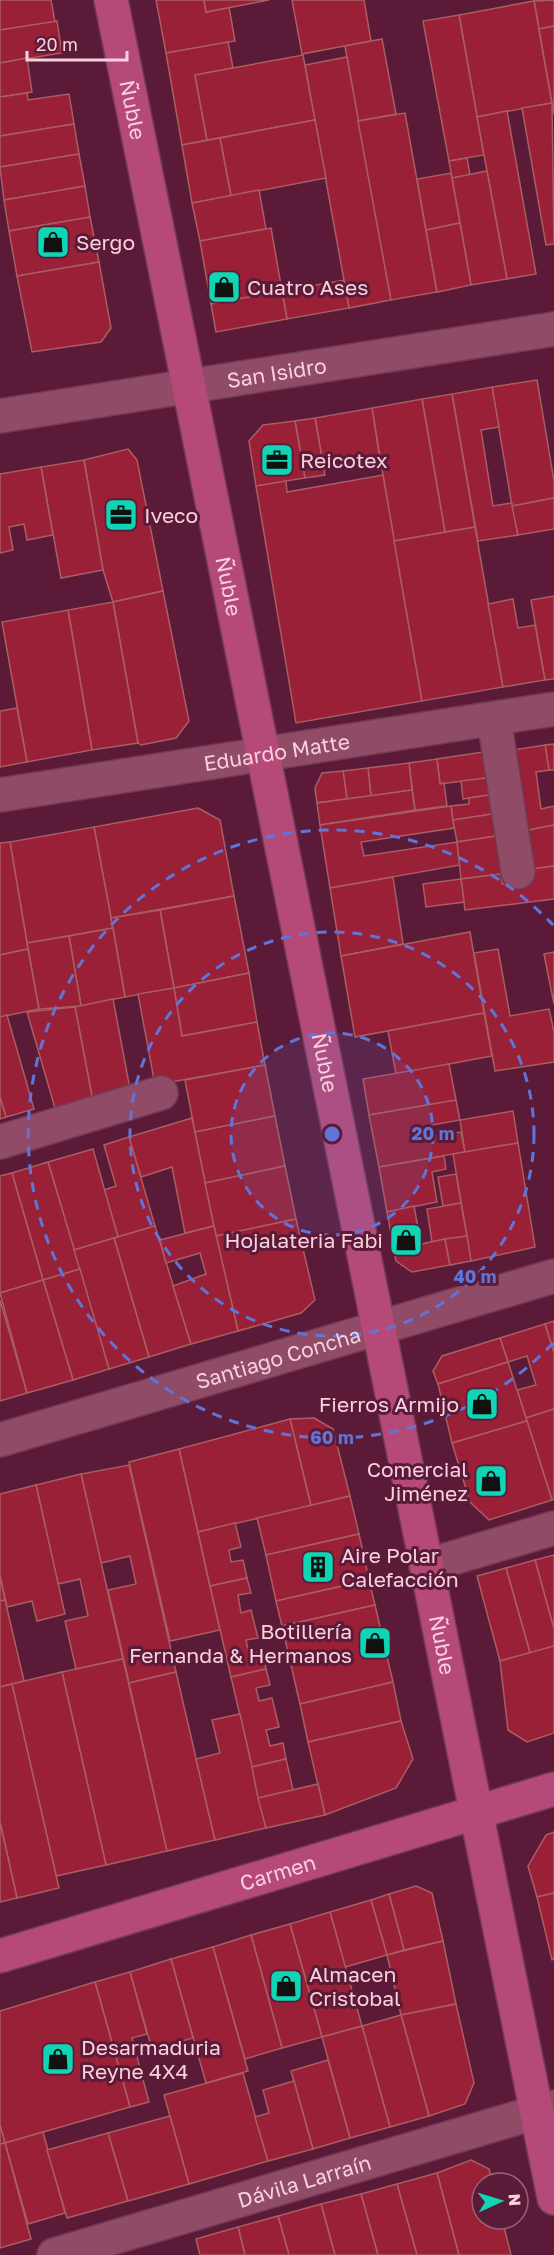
<svg xmlns="http://www.w3.org/2000/svg" width="554" height="2255" font-family="'Golos Text',sans-serif">
<style>
.building{fill:#992036;stroke:#a95e63;stroke-width:1.5}
.lines{fill:none;stroke-linecap:round;stroke-linejoin:round}
.minor-casing{stroke:#723a54;stroke-width:36}
.major-casing{stroke:#723a54;stroke-width:36}
.minor{stroke:#904b66;stroke-width:33}
.major{stroke:#b54a79;stroke-width:33}
.ring{fill:none;stroke:#5f75da;stroke-width:3;stroke-dasharray:10 8}
.labels{text-anchor:middle;dominant-baseline:central;stroke-width:6;stroke-linejoin:round;paint-order:stroke}
.street-label{font-size:21px;fill:#f9d0dd;stroke:#5b1b38}
.poi-label{font-size:21px;fill:#f9d0dd;stroke:#5b1b38;text-anchor:start}
.centre{fill:#5f75da;stroke:#5b1b38;stroke-width:3}
.ring-label{font-size:18px;text-anchor:middle;font-weight:bold;fill:#5f75da;stroke:#5b1b38;stroke-width:6;stroke-linejoin:round;paint-order:stroke}
</style>
<rect width="100%" height="100%" fill="#5b1b38"/>
<g class="building">
<polygon points="0,0 51,0 55,22 0,30"/>
<polygon points="156,0 204,0 206,12 229,7 235,41 166,53"/>
<polygon points="204,0 269,0 206,12"/>
<polygon points="292,0 364,0 371,41 302,54"/>
<polygon points="554,0 554,26 539,29 534,1"/>
<polygon points="534,1 552,103 477,117 459,15"/>
<polygon points="459,15 484,155 449,161 423,21"/>
<polygon points="57,21 62,53 0,63 0,30"/>
<polygon points="554,26 554,114 539,29"/>
<polygon points="382,39 396,114 358,121 345,46"/>
<polygon points="228,42 233,68 195,75 207,140 182,145 166,53"/>
<polygon points="303,55 315,120 207,140 195,75"/>
<polygon points="347,57 391,300 349,308 305,65"/>
<polygon points="27,58 32,92 0,97 0,63"/>
<polygon points="27,93 28,100 69,94 74,124 0,136 0,97"/>
<polygon points="552,103 554,244 546,245 522,108"/>
<polygon points="507,111 536,274 507,279 477,117"/>
<polygon points="405,113 437,292 391,300 358,121"/>
<polygon points="315,120 326,178 231,196 220,138"/>
<polygon points="74,124 79,154 0,167 0,136"/>
<polygon points="220,138 231,196 192,203 182,145"/>
<polygon points="79,154 85,186 4,200 0,167"/>
<polygon points="467,158 470,175 452,178 449,161"/>
<polygon points="487,171 507,279 471,285 452,178"/>
<polygon points="451,173 460,223 426,230 417,179"/>
<polygon points="85,186 90,217 9,231 4,200"/>
<polygon points="259,190 266,229 200,241 192,203"/>
<polygon points="90,217 99,262 17,276 9,231"/>
<polygon points="460,223 471,285 437,292 426,230"/>
<polygon points="271,228 282,291 211,304 200,241"/>
<polygon points="99,262 111,328 101,342 32,352 17,276"/>
<polygon points="344,280 349,308 287,319 282,291"/>
<polygon points="282,291 287,319 216,332 211,304"/>
<polygon points="537,380 554,481 554,498 512,506 492,387"/>
<polygon points="492,387 499,427 481,430 493,506 512,503 518,535 478,541 452,394"/>
<polygon points="452,394 475,527 445,532 422,399"/>
<polygon points="422,399 445,532 394,541 372,408"/>
<polygon points="372,408 380,460 324,470 315,418"/>
<polygon points="315,418 325,475 305,478 295,421"/>
<polygon points="295,421 305,478 256,486 249,441 263,425"/>
<polygon points="128,449 137,460 163,591 113,602 103,570 84,460"/>
<polygon points="84,460 103,570 61,578 41,467"/>
<polygon points="41,467 53,535 27,540 24,524 9,527 13,550 0,553 0,474"/>
<polygon points="383,475 422,701 296,723 256,486 286,481 287,492"/>
<polygon points="554,498 554,529 518,535 512,506"/>
<polygon points="475,527 503,687 422,701 394,541"/>
<polygon points="163,591 189,721 176,738 141,745 138,743 113,602"/>
<polygon points="554,596 554,679 545,680 531,600"/>
<polygon points="513,599 518,628 535,625 545,680 503,687 488,604"/>
<polygon points="113,602 138,743 92,750 68,610"/>
<polygon points="68,610 92,750 27,762 2,622"/>
<polygon points="17,708 27,762 0,767 0,711"/>
<polygon points="554,744 554,770 549,770 545,745"/>
<polygon points="545,745 549,770 536,772 541,809 554,806 554,825 519,832 506,751"/>
<polygon points="483,752 487,778 440,784 437,759"/>
<polygon points="437,759 440,784 444,783 447,806 415,810 409,763"/>
<polygon points="409,763 412,790 371,796 368,768"/>
<polygon points="368,768 371,796 347,799 343,771"/>
<polygon points="343,771 347,799 317,803 315,788 322,773"/>
<polygon points="487,778 489,795 463,799 461,781"/>
<polygon points="412,790 415,810 320,825 317,803"/>
<polygon points="489,795 492,814 453,820 451,806 469,804 469,798"/>
<polygon points="451,806 454,828 361,842 364,856 457,842 460,865 330,888 320,825"/>
<polygon points="198,808 220,820 234,896 111,918 94,827"/>
<polygon points="492,814 496,836 457,842 453,820"/>
<polygon points="554,825 554,866 525,870 519,832"/>
<polygon points="94,827 113,928 27,943 10,842"/>
<polygon points="496,836 501,874 461,879 457,842"/>
<polygon points="10,842 28,949 0,955 0,843"/>
<polygon points="554,866 554,899 465,910 461,879 501,874 502,884 526,880 525,870"/>
<polygon points="393,877 403,944 341,956 330,888"/>
<polygon points="461,879 464,902 426,907 423,884"/>
<polygon points="234,896 249,973 174,988 160,910"/>
<polygon points="160,910 174,988 125,997 111,918"/>
<polygon points="113,928 125,997 81,1006 69,936"/>
<polygon points="470,932 484,1013 355,1037 341,956"/>
<polygon points="69,936 81,1006 39,1009 27,943"/>
<polygon points="28,949 39,1009 0,1017 0,955"/>
<polygon points="498,949 510,1016 549,1009 554,1032 554,1062 495,1071 474,953"/>
<polygon points="554,952 554,1004 544,954"/>
<polygon points="249,973 257,1022 182,1036 174,988"/>
<polygon points="174,988 182,1036 257,1022 265,1065 155,1085 138,994"/>
<polygon points="113,999 130,1089 92,1096 75,1007"/>
<polygon points="75,1007 92,1096 55,1108 27,1012"/>
<polygon points="484,1013 492,1056 396,1074 388,1031"/>
<polygon points="7,1015 34,1109 6,1117 0,1097 0,1017"/>
<polygon points="449,1064 456,1100 369,1115 363,1079"/>
<polygon points="265,1065 275,1116 195,1132 185,1080"/>
<polygon points="0,1097 6,1117 0,1119"/>
<polygon points="456,1100 460,1120 410,1129 412,1140 461,1132 465,1152 379,1167 369,1115"/>
<polygon points="513,1111 518,1143 465,1152 460,1120"/>
<polygon points="275,1116 285,1166 205,1183 195,1132"/>
<polygon points="192,1118 214,1226 185,1233 172,1167 141,1177 129,1137"/>
<polygon points="129,1137 155,1226 118,1237 104,1190 116,1186 104,1145"/>
<polygon points="518,1143 535,1247 471,1261 453,1154"/>
<polygon points="93,1149 118,1237 74,1250 48,1162"/>
<polygon points="444,1156 446,1169 432,1172 437,1202 387,1212 379,1167"/>
<polygon points="48,1162 80,1269 43,1280 12,1173"/>
<polygon points="285,1166 296,1219 216,1236 205,1183"/>
<polygon points="12,1173 43,1280 0,1293 0,1176"/>
<polygon points="456,1174 461,1203 443,1206 438,1177"/>
<polygon points="461,1203 467,1236 432,1242 427,1209"/>
<polygon points="414,1206 421,1244 445,1239 450,1265 412,1272 396,1261 387,1212"/>
<polygon points="296,1219 315,1300 301,1313 238,1331 216,1236"/>
<polygon points="155,1226 191,1344 149,1357 114,1238"/>
<polygon points="214,1226 238,1331 191,1344 173,1286 206,1274 200,1253 166,1263 160,1240"/>
<polygon points="467,1236 471,1261 450,1265 445,1239"/>
<polygon points="114,1238 149,1357 109,1369 74,1250"/>
<polygon points="80,1269 109,1369 73,1380 43,1280"/>
<polygon points="43,1280 73,1380 27,1393 0,1293"/>
<polygon points="0,1300 27,1393 0,1401"/>
<polygon points="554,1321 554,1353 545,1324"/>
<polygon points="545,1324 554,1353 554,1409 526,1418 517,1390 536,1385 527,1356 508,1362 500,1338"/>
<polygon points="500,1338 508,1362 438,1384 433,1371 442,1356"/>
<polygon points="508,1362 527,1421 452,1443 438,1384"/>
<polygon points="554,1409 554,1499 552,1500 526,1418"/>
<polygon points="314,1418 333,1429 350,1496 311,1506 290,1419"/>
<polygon points="290,1419 311,1506 198,1532 179,1449"/>
<polygon points="527,1421 552,1500 489,1520 470,1502 452,1443"/>
<polygon points="179,1449 220,1630 170,1641 129,1462"/>
<polygon points="129,1465 176,1672 129,1683 108,1590 136,1584 130,1556 101,1563 81,1474"/>
<polygon points="81,1474 123,1659 76,1669 65,1621 88,1616 80,1579 58,1584 36,1485"/>
<polygon points="36,1485 65,1614 37,1621 32,1601 7,1607 0,1576 0,1494"/>
<polygon points="350,1496 359,1534 266,1555 257,1518"/>
<polygon points="235,1523 241,1547 229,1550 231,1562 243,1560 247,1578 210,1586 198,1532"/>
<polygon points="359,1534 369,1580 276,1601 266,1555"/>
<polygon points="554,1555 554,1629 535,1560"/>
<polygon points="535,1560 554,1629 554,1646 530,1653 506,1568"/>
<polygon points="506,1568 530,1653 500,1661 477,1576"/>
<polygon points="0,1576 5,1600 0,1601"/>
<polygon points="247,1578 251,1593 238,1595 241,1613 251,1610 258,1638 246,1640 249,1654 262,1651 266,1669 231,1677 210,1586"/>
<polygon points="369,1580 375,1605 282,1626 276,1601"/>
<polygon points="5,1600 24,1681 0,1687 0,1601"/>
<polygon points="375,1605 393,1682 300,1704 282,1626"/>
<polygon points="554,1646 554,1733 527,1742 508,1730 500,1661"/>
<polygon points="123,1659 167,1851 106,1865 62,1672"/>
<polygon points="266,1669 270,1685 256,1688 259,1701 272,1698 279,1727 266,1730 270,1746 283,1743 286,1759 252,1767 231,1677"/>
<polygon points="62,1672 106,1865 56,1876 12,1684"/>
<polygon points="176,1672 215,1840 167,1851 129,1683"/>
<polygon points="393,1682 401,1721 308,1742 300,1704"/>
<polygon points="12,1684 59,1888 17,1898 0,1822 0,1687"/>
<polygon points="240,1714 266,1828 215,1840 196,1759 220,1753 212,1720"/>
<polygon points="401,1721 413,1759 396,1788 325,1815 308,1742"/>
<polygon points="286,1759 293,1790 258,1798 252,1767"/>
<polygon points="318,1784 325,1815 266,1828 258,1798"/>
<polygon points="0,1822 17,1898 0,1902"/>
<polygon points="554,1832 554,1893 537,1897 528,1866 546,1835"/>
<polygon points="416,1886 432,1893 443,1941 404,1950 389,1894"/>
<polygon points="554,1893 554,1959 552,1960 537,1897"/>
<polygon points="389,1894 404,1950 387,1955 371,1900"/>
<polygon points="371,1900 387,1955 345,1967 330,1912"/>
<polygon points="330,1912 362,2026 322,2037 290,1924"/>
<polygon points="290,1924 322,2037 282,2048 251,1935"/>
<polygon points="251,1935 282,2048 245,2059 213,1947"/>
<polygon points="443,1941 456,2004 401,2015 387,1955"/>
<polygon points="213,1947 248,2071 206,2083 171,1959"/>
<polygon points="171,1959 193,2038 152,2049 130,1972"/>
<polygon points="130,1972 147,2034 132,2038 149,2102 130,2107 95,1982"/>
<polygon points="95,1982 130,2107 5,2143 0,2125 0,2011"/>
<polygon points="456,2004 474,2083 465,2104 429,2116 401,2015"/>
<polygon points="401,2015 429,2116 390,2127 362,2026"/>
<polygon points="362,2026 390,2127 350,2138 322,2037"/>
<polygon points="328,2060 350,2138 313,2149 291,2071"/>
<polygon points="243,2073 268,2161 189,2184 164,2095"/>
<polygon points="294,2081 313,2149 268,2161 255,2117 269,2113 263,2090"/>
<polygon points="170,2116 189,2184 128,2201 108,2133"/>
<polygon points="0,2125 5,2143 0,2144"/>
<polygon points="43,2132 65,2213 28,2224 5,2143"/>
<polygon points="108,2133 128,2201 67,2218 47,2150"/>
<polygon points="5,2143 31,2239 0,2248 0,2144"/>
<polygon points="471,2160 489,2169 493,2183 482,2183 482,2219 502,2219 511,2255 459,2255 437,2173"/>
<polygon points="437,2173 459,2255 417,2255 397,2184"/>
<polygon points="397,2184 417,2255 378,2255 361,2194"/>
<polygon points="361,2194 378,2255 335,2255 321,2204"/>
<polygon points="321,2204 335,2255 289,2255 278,2216"/>
<polygon points="278,2216 289,2255 245,2255 238,2227"/>
<polygon points="238,2227 245,2255 200,2255 196,2239"/>
</g>
<g class="lines">
<defs>
<g id="minor">
<path id="s1" d="M0,416L554,329"/>
<polyline points="494,719 518,872"/>
<path id="s2" d="M0,795L554,709"/>
<polyline points="0,1142 161,1093"/>
<path id="s3" d="M0,1440L554,1276"/>
<polyline points="426,1566 554,1528"/>
<path id="s4" d="M54,2255L554,2107"/>
</g>
<g id="major">
<path id="s5" d="M111,0L554,2198"/>
<path id="s6" d="M0,1956L554,1789"/>
</g>
</defs>
<use href="#minor" class="minor-casing"/>
<use href="#major" class="major-casing"/>
<use href="#minor" class="minor"/>
<use href="#major" class="major"/>
</g>
<circle cx="332" cy="1134" r="101" fill="#5f75da" fill-opacity=".12"/>
<g class="ring">
<circle cx="332" cy="1134" r="101"/>
<circle cx="332" cy="1134" r="202"/>
<path d="M553 1343A304 304 0 1 1 553 925"/>
</g>
<defs>
<symbol id="shop-square" viewBox="-11 -11 22 22"><rect x="-9" y="-9" width="18" height="18" rx="4" fill="#0fd5b4" stroke="#5b1b38"/><path d="M-5-2.5h2.3a2.7 3.5 0 0 1 5.4 0H5L5.5 6h-11ZM-1.5-2.5h3a1.5 2.3 0 0 0-3 0Z" fill="#111"/></symbol>
<symbol id="office-square" viewBox="-11 -11 22 22"><rect x="-9" y="-9" width="18" height="18" rx="4" fill="#0fd5b4" stroke="#5b1b38"/><path d="M-6-3h4V-5.5h4V-3h4V5H-6ZM-1-4.5V-3h2v-1.5ZM-6 0V1H6V0Z" fill="#111"/></symbol>
<symbol id="building-square" viewBox="-11 -11 22 22"><rect x="-9" y="-9" width="18" height="18" rx="4" fill="#0fd5b4" stroke="#5b1b38"/><path d="M-4-6H4V6H1V3H-1V6H-4ZM-2.5-4.3h1.7v1.8h-1.7ZM.8-4.3h1.7v1.8H.8ZM-2.5-1h1.7V.8h-1.7ZM.8-1h1.7V.8H.8Z" fill="#111"/></symbol>
</defs>
<g fill-rule="evenodd">
<use href="#shop-square" x="34" y="223" width="38" height="38"/>
<use href="#shop-square" x="205" y="268" width="38" height="38"/>
<use href="#office-square" x="258" y="441" width="38" height="38"/>
<use href="#office-square" x="102" y="496" width="38" height="38"/>
<use href="#shop-square" x="387" y="1221" width="38" height="38"/>
<use href="#shop-square" x="463" y="1385" width="38" height="38"/>
<use href="#shop-square" x="472" y="1462" width="38" height="38"/>
<use href="#building-square" x="299" y="1548" width="38" height="38"/>
<use href="#shop-square" x="356" y="1624" width="38" height="38"/>
<use href="#shop-square" x="267" y="1967" width="38" height="38"/>
<use href="#shop-square" x="39" y="2040" width="38" height="38"/>
</g>
<g class="labels">
<g class="street-label">
<text stroke="none"><textPath href="#s5" startOffset="112">Ñuble</textPath></text>
<text stroke="none"><textPath href="#s1" startOffset="280">San Isidro</textPath></text>
<text stroke="none"><textPath href="#s5" startOffset="598">Ñuble</textPath></text>
<text stroke="none"><textPath href="#s2" startOffset="280">Eduardo Matte</textPath></text>
<text stroke="none"><textPath href="#s5" startOffset="1084">Ñuble</textPath></text>
<text stroke="none"><textPath href="#s3" startOffset="290">Santiago Concha</textPath></text>
<text stroke="none"><textPath href="#s5" startOffset="1678">Ñuble</textPath></text>
<text stroke="none"><textPath href="#s6" startOffset="290">Carmen</textPath></text>
<text stroke="none"><textPath href="#s4" startOffset="261">Dávila Larraín</textPath></text>
</g>
<g class="poi-label">
<text x="76" y="242">Sergo</text>
<text x="247" y="287">Cuatro Ases</text>
<text x="300" y="460">Reicotex</text>
<text x="144" y="515">Iveco</text>
<text x="383" y="1240" text-anchor="end">Hojalateria Fabi</text>
<text x="459" y="1404" text-anchor="end">Fierros Armijo</text>
<text x="468" y="1469" text-anchor="end">Comercial<tspan x="468" dy="24">Jiménez</tspan></text>
<text x="341" y="1555">Aire Polar<tspan x="341" dy="24">Calefacción</tspan></text>
<text x="352" y="1631" text-anchor="end">Botillería<tspan x="352" dy="24">Fernanda &amp; Hermanos</tspan></text>
<text x="309" y="1974">Almacen<tspan x="309" dy="24">Cristobal</tspan></text>
<text x="81" y="2047">Desarmaduria<tspan x="81" dy="24">Reyne 4X4</tspan></text>
</g>
</g>
<circle cx="332" cy="1134" r="9" class="centre"/>
<g class="ring-label">
<text x="433" y="1140">20 m</text>
<text x="475" y="1283">40 m</text>
<text x="332" y="1444">60 m</text>
</g>
<g transform="translate(500 2201) rotate(86)"><circle r="28" fill="#5b1b38" stroke="#9a637a" stroke-width="1.5"/>
<path d="M0-4.5L10 22L0 15L-10 22Z" fill="#0fd5b4"/>
<text y="-9" font-size="16" font-weight="bold" text-anchor="middle" fill="#f9d0dd">N</text>
</g>
<path d="M27 51v9h100v-9" fill="none" stroke="#f9d0dd" stroke-width="3"/>
<text x="36" y="51" font-size="18" fill="#f9d0dd" stroke="#5b1b38" stroke-width="4.5" paint-order="stroke">20 m</text>
</svg>
